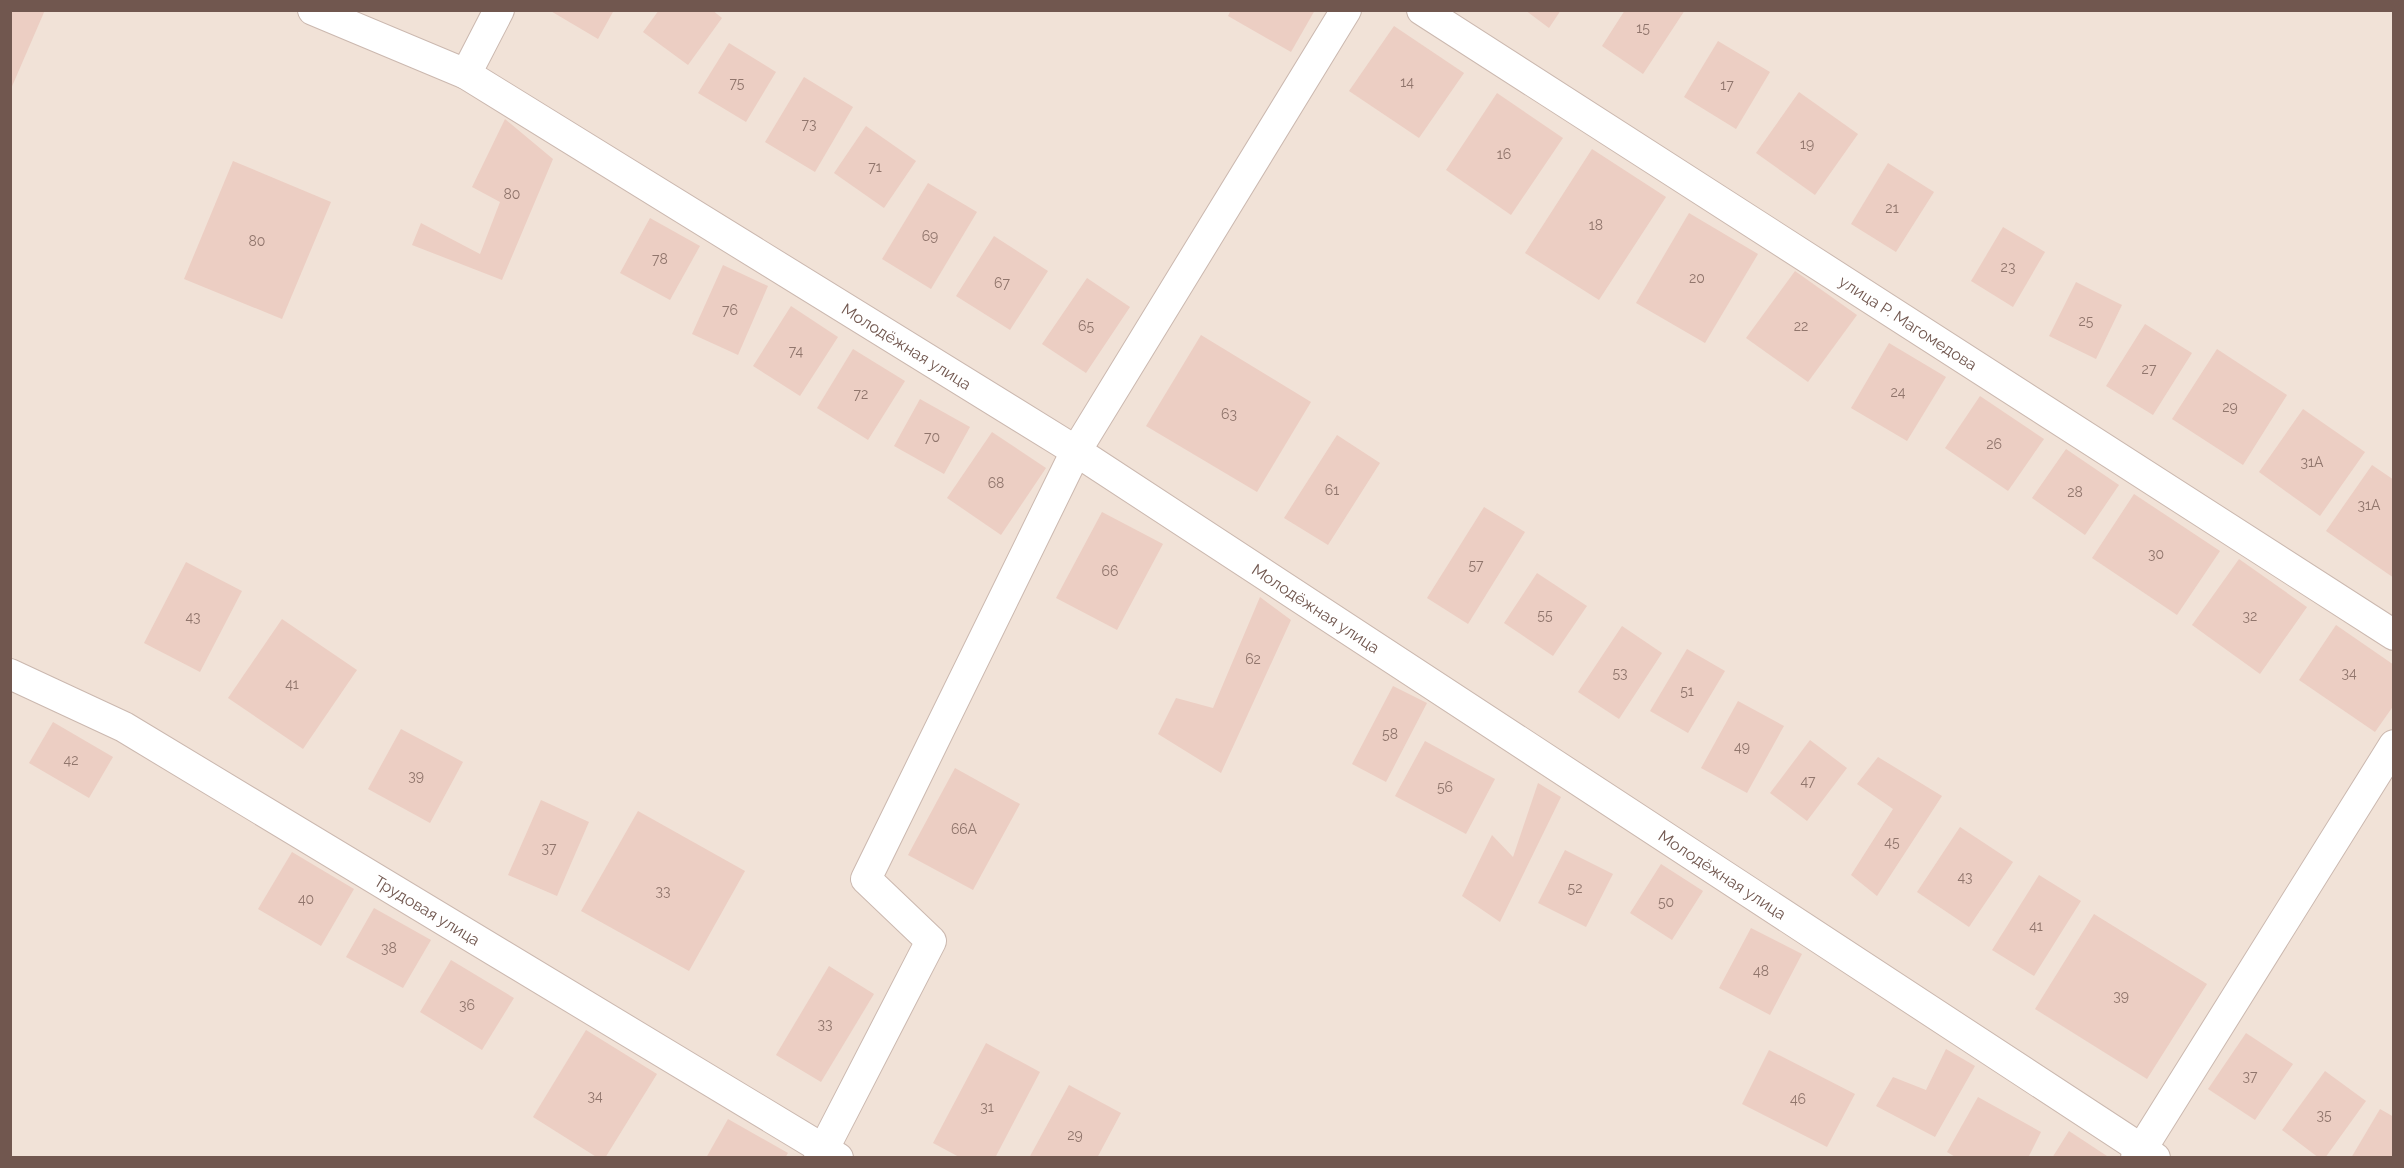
<svg xmlns="http://www.w3.org/2000/svg" width="2404" height="1168" font-family="Raleway,sans-serif">
<style>
.residential{fill:#f1e2d7}
.building{fill:#eccec3}
.lines{fill:none;stroke-linecap:round;stroke-linejoin:round}
.street-casing{stroke:#cbb8af;stroke-width:32}
.street{stroke:#fff;stroke-width:30}
.labels{text-anchor:middle;dominant-baseline:central;stroke-width:4.5;stroke-linejoin:round;paint-order:stroke}
.number-label{font-size:14px;fill:#90756c}
.street-label{font-size:16px;fill:#71574f;stroke:#fdf5ee}
</style>
<rect width="100%" height="100%" fill="#faf1e8"/>
<rect class="residential" x="11" y="11" width="2382" height="1146"/>
<g class="building">
<polygon points="10,10 45,10 10,91"/>
<polygon points="549,10 614,10 598,39"/>
<polygon points="659,10 712,10 722,18 688,65 643,32"/>
<polygon points="1231,10 1315,10 1291,52 1228,16"/>
<polygon points="1525,10 1561,10 1549,28"/>
<polygon points="1625,10 1685,10 1643,74 1602,46"/>
<polygon points="1394,26 1464,73 1419,138 1349,91"/>
<polygon points="1718,41 1770,72 1736,129 1684,97"/>
<polygon points="729,43 776,72 746,122 698,93"/>
<polygon points="804,77 853,107 815,172 765,142"/>
<polygon points="1799,92 1858,134 1815,195 1756,153"/>
<polygon points="1497,93 1563,138 1511,215 1446,170"/>
<polygon points="505,119 553,159 502,280 412,245 421,223 480,254 500,202 472,187"/>
<polygon points="866,126 916,161 884,208 834,173"/>
<polygon points="1592,149 1666,197 1599,300 1525,253"/>
<polygon points="233,161 331,202 282,319 184,279"/>
<polygon points="1888,163 1934,192 1896,252 1851,224"/>
<polygon points="928,183 977,212 931,289 882,259"/>
<polygon points="1689,213 1758,254 1705,343 1636,303"/>
<polygon points="650,218 700,246 670,300 620,273"/>
<polygon points="2003,227 2045,252 2013,307 1971,281"/>
<polygon points="994,236 1048,271 1010,330 956,296"/>
<polygon points="723,265 768,286 738,355 692,334"/>
<polygon points="1795,271 1857,315 1808,382 1746,338"/>
<polygon points="1087,278 1130,307 1086,373 1042,344"/>
<polygon points="2076,282 2122,305 2096,359 2049,336"/>
<polygon points="791,306 838,337 800,396 753,366"/>
<polygon points="2145,324 2192,353 2153,415 2106,386"/>
<polygon points="1201,335 1311,402 1257,492 1146,426"/>
<polygon points="1889,343 1946,377 1907,441 1851,408"/>
<polygon points="853,349 905,381 868,440 817,408"/>
<polygon points="2217,349 2287,395 2243,465 2172,419"/>
<polygon points="1980,396 2044,439 2008,491 1945,448"/>
<polygon points="920,399 970,427 944,474 894,446"/>
<polygon points="2303,409 2365,452 2320,516 2259,472"/>
<polygon points="992,432 1046,468 1001,535 947,498"/>
<polygon points="1337,435 1380,463 1328,545 1284,518"/>
<polygon points="2066,449 2119,485 2085,535 2032,498"/>
<polygon points="2372,465 2394,480 2394,578 2326,531"/>
<polygon points="2134,494 2220,551 2177,615 2092,558"/>
<polygon points="1484,507 1525,532 1468,624 1427,598"/>
<polygon points="1102,512 1163,544 1117,630 1056,598"/>
<polygon points="2239,559 2307,607 2260,674 2192,625"/>
<polygon points="186,562 242,591 200,672 144,643"/>
<polygon points="1537,573 1587,606 1553,656 1504,623"/>
<polygon points="1260,597 1291,620 1221,773 1158,734 1176,698 1213,708"/>
<polygon points="282,619 357,670 303,749 228,698"/>
<polygon points="2336,625 2394,665 2394,705 2375,732 2299,680"/>
<polygon points="1622,626 1662,653 1619,719 1578,692"/>
<polygon points="1687,649 1725,671 1688,733 1650,711"/>
<polygon points="1393,686 1427,703 1386,782 1352,764"/>
<polygon points="1738,701 1784,726 1747,793 1701,768"/>
<polygon points="53,722 113,757 89,798 29,763"/>
<polygon points="401,729 463,762 430,823 368,789"/>
<polygon points="1810,740 1847,768 1807,821 1770,793"/>
<polygon points="1425,741 1495,779 1466,834 1395,796"/>
<polygon points="1878,757 1942,796 1877,896 1851,875 1893,809 1857,784"/>
<polygon points="955,768 1020,804 973,890 908,855"/>
<polygon points="1538,783 1561,797 1500,922 1462,896 1492,835 1513,857"/>
<polygon points="541,800 589,822 557,896 508,875"/>
<polygon points="638,811 745,871 689,971 581,911"/>
<polygon points="1960,827 2013,862 1969,927 1917,892"/>
<polygon points="1565,850 1613,874 1586,927 1538,903"/>
<polygon points="292,852 354,889 321,946 258,909"/>
<polygon points="1661,864 1703,891 1672,940 1630,913"/>
<polygon points="2039,875 2081,901 2034,976 1992,950"/>
<polygon points="374,908 431,940 403,988 346,957"/>
<polygon points="2094,914 2207,984 2147,1079 2035,1009"/>
<polygon points="1751,928 1802,954 1770,1015 1719,988"/>
<polygon points="451,960 514,998 482,1050 420,1012"/>
<polygon points="829,966 874,994 821,1082 776,1055"/>
<polygon points="586,1030 657,1074 605,1158 598,1158 533,1117"/>
<polygon points="2246,1033 2293,1064 2255,1120 2208,1089"/>
<polygon points="986,1043 1040,1072 995,1158 961,1158 933,1143"/>
<polygon points="1946,1049 1975,1066 1935,1137 1876,1106 1893,1077 1926,1090"/>
<polygon points="1769,1050 1855,1094 1827,1147 1742,1104"/>
<polygon points="2325,1071 2366,1101 2325,1158 2319,1158 2282,1130"/>
<polygon points="1069,1085 1121,1113 1097,1158 1029,1158"/>
<polygon points="1978,1097 2041,1132 2028,1158 1957,1158 1947,1152"/>
<polygon points="2380,1109 2394,1117 2394,1158 2351,1158"/>
<polygon points="728,1119 788,1153 785,1158 706,1158"/>
<polygon points="2069,1131 2110,1158 2052,1158"/>
</g>
<g class="lines">
<defs>
<g id="street">
<polyline points="313,10 466,74 499,10"/>
<path id="s1" d="M1422,10L2394,635"/>
<path id="s2" d="M466,74L1076,451L2155,1158"/>
<path id="s3" d="M10,674L124,727L838,1158"/>
<polyline points="819,1158 931,941 866,879 1076,451 1346,10"/>
<polyline points="2136,1158 2394,745"/>
</g>
</defs>
<use href="#street" class="street-casing"/>
<use href="#street" class="street"/>
</g>
<g class="labels">
<g class="number-label">
<text x="1643" y="28">15</text>
<text x="1407" y="82">14</text>
<text x="737" y="83">75</text>
<text x="1727" y="85">17</text>
<text x="809" y="124">73</text>
<text x="1807" y="144">19</text>
<text x="1504" y="154">16</text>
<text x="875" y="167">71</text>
<text x="512" y="194">80</text>
<text x="1892" y="208">21</text>
<text x="1596" y="225">18</text>
<text x="930" y="236">69</text>
<text x="257" y="241">80</text>
<text x="660" y="259">78</text>
<text x="2008" y="267">23</text>
<text x="1697" y="278">20</text>
<text x="1002" y="283">67</text>
<text x="730" y="310">76</text>
<text x="2086" y="321">25</text>
<text x="1086" y="326">65</text>
<text x="1801" y="326">22</text>
<text x="796" y="351">74</text>
<text x="2149" y="369">27</text>
<text x="1898" y="392">24</text>
<text x="861" y="394">72</text>
<text x="2230" y="407">29</text>
<text x="1229" y="414">63</text>
<text x="932" y="437">70</text>
<text x="1994" y="444">26</text>
<text x="2312" y="462">31А</text>
<text x="996" y="483">68</text>
<text x="1332" y="490">61</text>
<text x="2075" y="492">28</text>
<text x="2369" y="505">31А</text>
<text x="2156" y="554">30</text>
<text x="1476" y="565">57</text>
<text x="1110" y="571">66</text>
<text x="1545" y="615">55</text>
<text x="2250" y="616">32</text>
<text x="193" y="617">43</text>
<text x="1253" y="659">62</text>
<text x="1620" y="673">53</text>
<text x="2349" y="673">34</text>
<text x="292" y="684">41</text>
<text x="1687" y="691">51</text>
<text x="1390" y="734">58</text>
<text x="1742" y="747">49</text>
<text x="71" y="760">42</text>
<text x="416" y="776">39</text>
<text x="1808" y="781">47</text>
<text x="1445" y="787">56</text>
<text x="964" y="829">66А</text>
<text x="1892" y="842">45</text>
<text x="549" y="848">37</text>
<text x="1965" y="877">43</text>
<text x="1575" y="888">52</text>
<text x="663" y="891">33</text>
<text x="306" y="899">40</text>
<text x="1666" y="902">50</text>
<text x="2036" y="926">41</text>
<text x="389" y="948">38</text>
<text x="1761" y="971">48</text>
<text x="2121" y="996">39</text>
<text x="467" y="1005">36</text>
<text x="825" y="1024">33</text>
<text x="2250" y="1076">37</text>
<text x="595" y="1096">34</text>
<text x="1798" y="1099">46</text>
<text x="987" y="1107">31</text>
<text x="2324" y="1115">35</text>
<text x="1075" y="1135">29</text>
</g>
<g class="street-label">
<text stroke="none"><textPath href="#s1" startOffset="578">улица Р. Магомедова</textPath></text>
<text stroke="none"><textPath href="#s2" startOffset="518">Молодёжная улица</textPath></text>
<text stroke="none"><textPath href="#s2" startOffset="1004">Молодёжная улица</textPath></text>
<text stroke="none"><textPath href="#s2" startOffset="1490">Молодёжная улица</textPath></text>
<text stroke="none"><textPath href="#s3" startOffset="480">Трудовая улица</textPath></text>
</g>
</g>
<rect width="2404" height="1168" fill="none" stroke="#71574f" stroke-width="24"/>
</svg>
